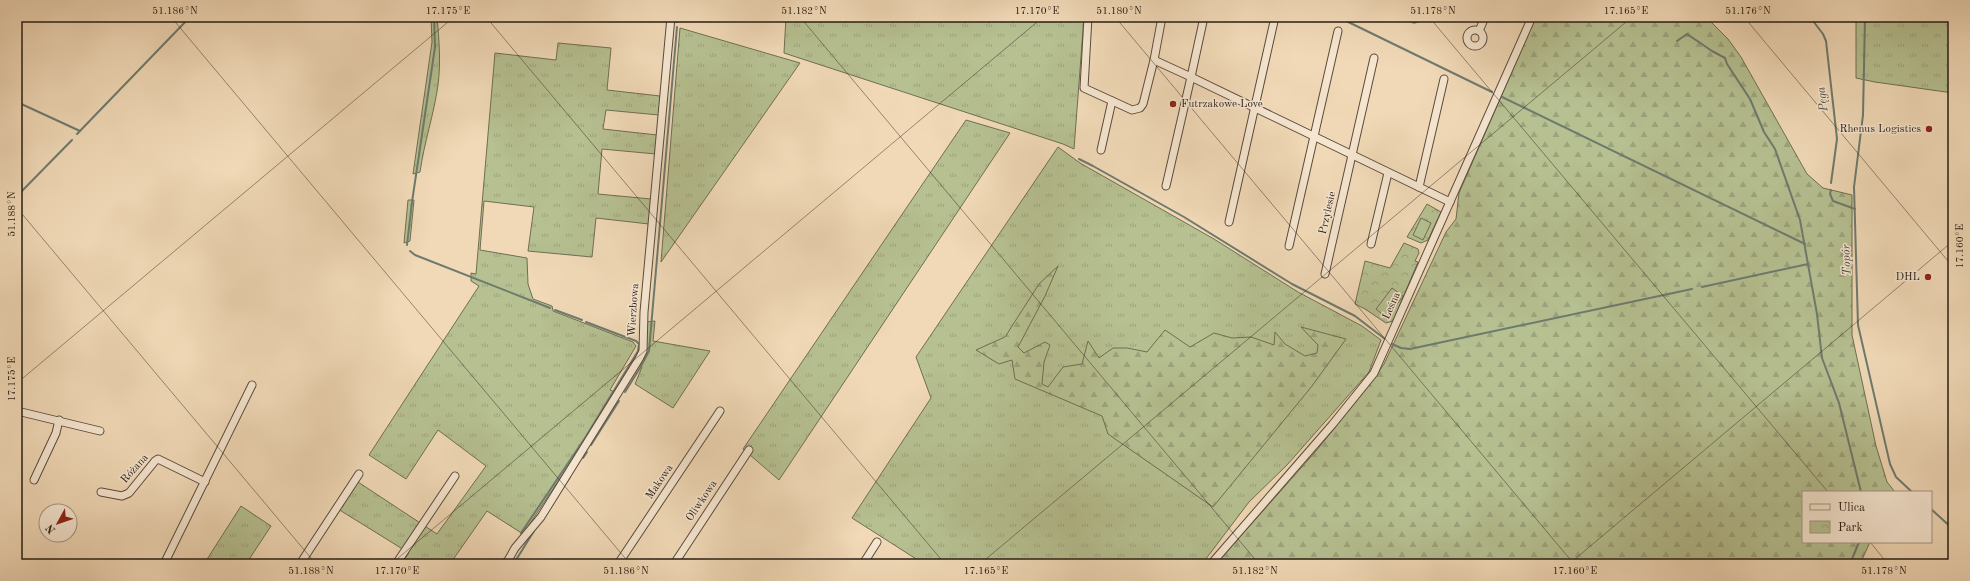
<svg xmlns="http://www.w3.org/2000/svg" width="1970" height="581" font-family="'Old Standard TT',serif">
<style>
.grass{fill:url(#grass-tufts);stroke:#6f6e52}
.forest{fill:url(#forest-firs);stroke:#6f6e52}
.park{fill:url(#park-crowns);stroke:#6f6e52}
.pitch{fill:#b6c091;stroke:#6f6e52}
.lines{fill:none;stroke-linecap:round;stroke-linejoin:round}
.stream{stroke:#6d7b6f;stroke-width:2}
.minor-casing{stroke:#5a4b3d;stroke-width:9}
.minor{stroke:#f6e6d0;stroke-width:7}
.ticks{fill:none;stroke:#281c14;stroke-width:1;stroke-opacity:0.45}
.poi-dot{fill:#8f2418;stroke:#f6e6d0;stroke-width:1.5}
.labels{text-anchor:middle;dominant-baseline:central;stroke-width:3;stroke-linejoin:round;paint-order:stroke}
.poi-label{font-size:11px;fill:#281c14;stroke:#f6e6d0;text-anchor:end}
.street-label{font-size:11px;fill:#281c14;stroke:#f6e6d0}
.water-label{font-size:12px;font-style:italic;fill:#4a4b42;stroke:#f6e6d0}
.neatline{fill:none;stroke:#281c14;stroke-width:1.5}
.ticks-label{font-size:10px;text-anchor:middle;fill:#281c14}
</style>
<defs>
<pattern id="grass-tufts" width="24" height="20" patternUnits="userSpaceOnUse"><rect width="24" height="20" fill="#b6c091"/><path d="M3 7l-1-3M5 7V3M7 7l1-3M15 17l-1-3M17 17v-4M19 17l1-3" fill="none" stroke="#9ca47c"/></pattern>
<pattern id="forest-firs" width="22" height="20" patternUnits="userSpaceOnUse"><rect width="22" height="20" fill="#b6c091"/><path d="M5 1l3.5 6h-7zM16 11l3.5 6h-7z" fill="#9ca47c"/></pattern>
<pattern id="park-crowns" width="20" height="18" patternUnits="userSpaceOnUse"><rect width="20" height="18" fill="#b6c091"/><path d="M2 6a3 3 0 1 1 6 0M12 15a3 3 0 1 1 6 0" fill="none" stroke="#9ca47c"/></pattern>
</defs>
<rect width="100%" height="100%" fill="#f1d9b7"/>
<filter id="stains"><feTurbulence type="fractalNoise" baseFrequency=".005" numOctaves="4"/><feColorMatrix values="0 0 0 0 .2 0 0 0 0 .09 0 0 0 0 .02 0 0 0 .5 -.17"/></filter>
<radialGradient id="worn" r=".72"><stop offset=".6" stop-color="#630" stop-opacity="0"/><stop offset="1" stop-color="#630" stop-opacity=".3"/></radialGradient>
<g class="grass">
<path d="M431,17H437C439,39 441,62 438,85C434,114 424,143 420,172L413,174L432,42Z"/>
<polygon points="786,17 1084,17 1074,149 1063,144 784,53"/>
<polygon points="1856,17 1953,17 1953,93 1875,82 1856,78"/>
<polygon points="680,28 800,63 661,262"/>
<polygon points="558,43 611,48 607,90 660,96 659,115 606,110 603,129 657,135 656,154 602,149 598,194 651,199 649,224 596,218 592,257 528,251 534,207 484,201 480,250 527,258 528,284 533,299 552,306 553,311 633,342 636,346 610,390 615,392 575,456 523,534 487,511 450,564 401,564 409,553 338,509 358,482 437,534 486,466 438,430 406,479 369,455 479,286 471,281 471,273 476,274 495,53 556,60"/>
<polygon points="966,120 1010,133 779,480 743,449"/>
<polygon points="1058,147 1080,163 1214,239 1298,292 1362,326 1381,340 1369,372 1287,465 1249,502 1202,564 924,564 852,518 931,398 916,357"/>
<polygon points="408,200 414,200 410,241 404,243"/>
<polygon points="655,321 653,341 710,351 673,408 635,384 642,367 639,365 646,322"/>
<polygon points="241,506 271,526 246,564 204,564"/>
</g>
<g class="forest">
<polygon points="1536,17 1706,17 1728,39 1741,57 1807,174 1823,188 1852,195 1852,335 1876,446 1887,482 1895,492 1803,492 1803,542 1870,542 1860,564 1216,564 1316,451 1371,383 1384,364 1446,232 1456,219 1459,193"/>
<polygon points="1058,266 1045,296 1018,347 1024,353 1045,342 1050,345 1044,362 1042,384 1048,387 1063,367 1082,364 1088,341 1099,358 1113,348 1127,348 1147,352 1165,330 1190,347 1214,333 1232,338 1251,337 1274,345 1275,332 1285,344 1305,356 1317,353 1318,345 1301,327 1346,339 1312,386 1213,507 1108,434 1102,416 1015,379 1012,360 999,364 976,350 1005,337 1039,284"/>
</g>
<g class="park">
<polygon points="1427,204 1441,212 1428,240 1421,243 1407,237"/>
<polygon points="1404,243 1418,249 1419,253 1415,261 1418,262 1393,321 1386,323 1365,309 1355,304 1365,261 1390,268"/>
</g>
<g class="pitch">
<polygon points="1421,218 1431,223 1423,240 1413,235"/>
<polygon points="1392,288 1403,296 1387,318 1376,309"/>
</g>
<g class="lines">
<g class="stream">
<polyline points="1338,17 1492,92"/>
<polyline points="1810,17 1823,34 1826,41 1837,139 1831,183"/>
<polyline points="1865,17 1863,115 1854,187 1858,325 1890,464 1896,477 1912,492"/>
<polyline points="677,22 678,17"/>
<polyline points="1677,41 1687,34 1712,51 1725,58 1727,64 1750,99 1764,132 1775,149 1800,220 1817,314 1822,358 1839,403 1861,492"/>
<polyline points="1500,96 1805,244"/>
<polyline points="17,102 80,131"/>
<polyline points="77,134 190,17"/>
<polyline points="1079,159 1093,166 1184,217 1292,284 1355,316 1385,339"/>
<polyline points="1831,190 1830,194 1833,201 1855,209"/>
<polyline points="17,196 72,140"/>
<polyline points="407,245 412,202 435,47 434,17"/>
<polyline points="410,251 415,255 550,308"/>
<polyline points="1702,287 1808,264"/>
<polyline points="555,310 582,320"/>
<polyline points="1392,344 1401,348 1410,349 1692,289"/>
<polyline points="625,392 640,368 649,351 677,27"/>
<polyline points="591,445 619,401"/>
<polyline points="583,458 587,452"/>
<polyline points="562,489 570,477"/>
<polyline points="1931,509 1953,529"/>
<polyline points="521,533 585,438 638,351 639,344 636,341 586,322"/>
<polyline points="516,560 534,531"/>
<polyline points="499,564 503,559"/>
<polyline points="1850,564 1859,542"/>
</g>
<defs>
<g id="minor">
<polyline points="1088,17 1084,88 1132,110 1140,108 1143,104 1154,60 1191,77 1204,17"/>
<polyline points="1410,17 1414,19 1420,17"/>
<circle cx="1475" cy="38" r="8"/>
<polyline points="1479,31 1485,17"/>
<polyline points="1154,60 1162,17"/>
<polyline points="1101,150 1112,101"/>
<polyline points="1166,186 1191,77 1450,202"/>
<polyline points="1419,187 1444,79"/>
<polyline points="1229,222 1275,17"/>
<polyline points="1371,244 1388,173"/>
<polyline points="1289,246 1338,31"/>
<polyline points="1325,274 1374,58"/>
<polyline points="17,411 100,431"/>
<polyline points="34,480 56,433 59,420"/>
<polyline points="101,492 122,496 129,493 155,461 158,459 205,482"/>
<polyline points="164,564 252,385"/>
<polyline points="300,564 359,474"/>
<polyline points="396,564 455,476"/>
<polyline points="506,564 515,548 541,517 639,359 643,351 644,312 671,17"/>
<polyline points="618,564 720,411"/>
<polyline points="674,564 749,450"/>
<polyline points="863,564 877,542"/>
<polyline points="1211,564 1332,425 1374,373 1532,17"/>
</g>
</defs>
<use href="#minor" class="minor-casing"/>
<use href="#minor" class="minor"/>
</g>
<path class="ticks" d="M171,17L630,564M486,17L945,564M800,17L1259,564M1115,17L1574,564M1429,17L1828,492M1744,17L1953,267M17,208L316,564M17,383L454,17M1870,542L1888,564M391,564L1043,17M980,564L1632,17M1569,564L1953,241"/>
<g class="poi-dot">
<circle cx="1173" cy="104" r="4"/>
<circle cx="1929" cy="129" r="4"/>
<circle cx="1928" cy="277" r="4"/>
</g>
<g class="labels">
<g class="poi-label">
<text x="1181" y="104" text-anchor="start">Futrzakowe Love</text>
<text x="1921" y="129">Rhenus Logistics</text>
<text x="1920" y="277">DHL</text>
</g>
<g class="street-label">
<text transform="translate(1328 213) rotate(-77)">Przylesie</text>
<text transform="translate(1392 306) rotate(-66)">Leśna</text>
<text transform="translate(634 310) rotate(-86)">Wierzbowa</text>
<text transform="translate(135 469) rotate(-48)">Różana</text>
<text transform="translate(660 482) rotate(-56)">Makowa</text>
<text transform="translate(702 501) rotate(-56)">Oliwkowa</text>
</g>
<g class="water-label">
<text transform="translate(1823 99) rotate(-97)">Pęga</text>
<text transform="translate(1847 260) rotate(-92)">Topór</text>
</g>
</g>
<rect width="1970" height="581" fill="none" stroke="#f1d9b7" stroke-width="44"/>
<rect x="1802" y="491" width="130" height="52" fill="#f6e6d0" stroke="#a49585"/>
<rect x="1810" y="504" width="20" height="6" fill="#f6e6d0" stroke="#a49585"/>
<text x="1838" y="511" font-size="12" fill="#281c14">Ulica</text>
<rect x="1810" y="521" width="20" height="12" fill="url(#park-crowns)" stroke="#a49585"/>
<text x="1838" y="531" font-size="12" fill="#281c14">Park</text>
<g transform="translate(58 523) rotate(230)"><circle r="19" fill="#f6e6d0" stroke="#a49585"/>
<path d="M0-3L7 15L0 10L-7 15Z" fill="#8f2418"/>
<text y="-6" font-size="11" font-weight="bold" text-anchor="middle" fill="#281c14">N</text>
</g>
<rect x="22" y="22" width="1926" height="537" class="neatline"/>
<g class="ticks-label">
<text x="175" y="14">51.186°N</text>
<text x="448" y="14">17.175°E</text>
<text x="804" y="14">51.182°N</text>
<text x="1037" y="14">17.170°E</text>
<text x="1119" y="14">51.180°N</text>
<text x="1433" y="14">51.178°N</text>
<text x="1626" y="14">17.165°E</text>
<text x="1748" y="14">51.176°N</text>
<text transform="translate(11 214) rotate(-90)" y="4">51.188°N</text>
<text transform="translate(1959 246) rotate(-90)" y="4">17.160°E</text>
<text transform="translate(11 379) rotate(-90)" y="4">17.175°E</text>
<text x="311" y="574">51.188°N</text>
<text x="397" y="574">17.170°E</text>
<text x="626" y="574">51.186°N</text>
<text x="986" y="574">17.165°E</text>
<text x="1255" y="574">51.182°N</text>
<text x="1575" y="574">17.160°E</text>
<text x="1884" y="574">51.178°N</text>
</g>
<rect width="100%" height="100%" filter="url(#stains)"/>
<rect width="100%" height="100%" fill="url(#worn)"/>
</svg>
